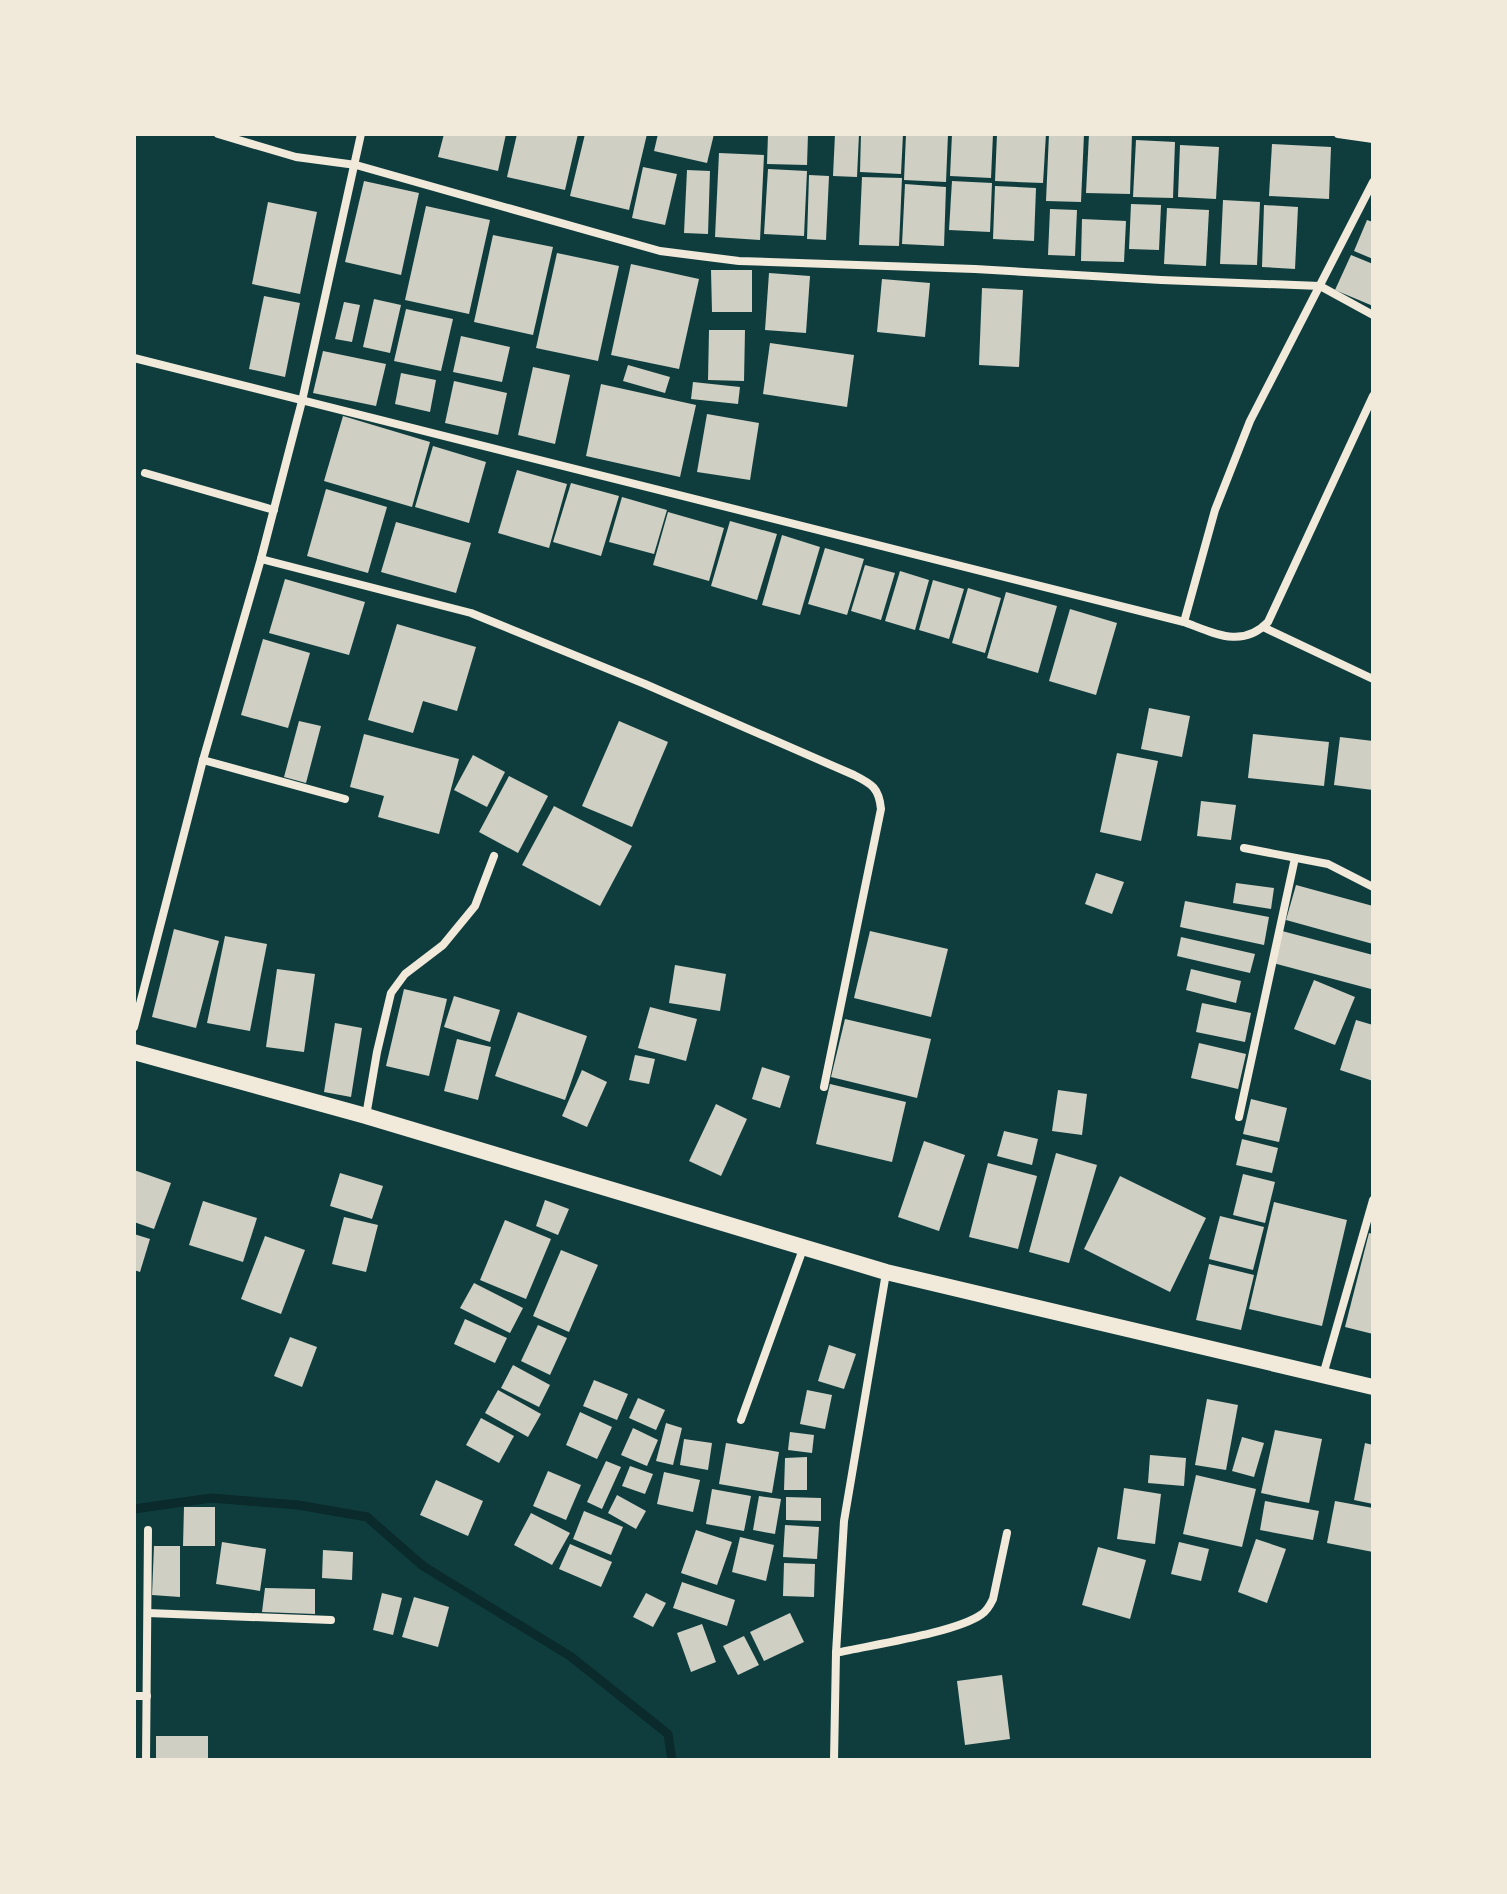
<svg xmlns="http://www.w3.org/2000/svg" width="1507" height="1894" font-family="'PT Sans Narrow',sans-serif">
<style>
.lines{fill:none;stroke-linecap:round;stroke-linejoin:round}
.stream{stroke:#0a2a2b;stroke-width:9}
.building{fill:#cfcfc3}
.minor{stroke:#f1e9da;stroke-width:8}
.secondary{stroke:#f1e9da;stroke-width:16}
</style>
<rect width="100%" height="100%" fill="#0f3d3e"/>
<g class="lines">
<polyline class="stream" points="134,1509 211,1498 298,1505 367,1517 423,1566 570,1656 668,1734 672,1760"/>
</g>
<g class="building">
<polygon points="444,134 506,134 498,171 438,157"/>
<polygon points="517,134 578,134 565,190 507,177"/>
<polygon points="585,134 647,134 629,210 570,196"/>
<polygon points="658,134 714,134 707,163 654,151"/>
<polygon points="768,134 808,134 807,165 767,164"/>
<polygon points="835,134 859,134 857,177 833,176"/>
<polygon points="861,134 903,134 901,174 860,172"/>
<polygon points="906,134 948,134 946,182 904,180"/>
<polygon points="952,134 993,134 991,178 950,176"/>
<polygon points="997,134 1046,134 1043,183 995,181"/>
<polygon points="1049,134 1084,134 1081,202 1046,201"/>
<polygon points="1089,134 1132,134 1130,194 1086,193"/>
<polygon points="1136,140 1175,142 1173,198 1133,197"/>
<polygon points="1272,144 1331,147 1329,199 1269,196"/>
<polygon points="1180,145 1219,147 1216,199 1178,197"/>
<polygon points="719,153 764,155 760,240 715,237"/>
<polygon points="643,167 677,174 665,225 632,218"/>
<polygon points="768,169 807,171 804,236 764,234"/>
<polygon points="687,170 710,171 708,234 684,233"/>
<polygon points="809,175 829,176 826,240 807,239"/>
<polygon points="862,177 902,178 899,246 859,245"/>
<polygon points="364,181 419,193 401,275 345,262"/>
<polygon points="952,181 992,183 990,232 949,230"/>
<polygon points="905,184 946,187 944,246 902,244"/>
<polygon points="995,186 1036,188 1034,241 993,239"/>
<polygon points="1223,200 1260,202 1257,265 1220,264"/>
<polygon points="268,202 317,212 300,294 252,284"/>
<polygon points="1131,204 1161,205 1159,250 1129,249"/>
<polygon points="1264,205 1298,207 1295,269 1262,267"/>
<polygon points="426,206 490,220 469,314 405,300"/>
<polygon points="1167,208 1209,210 1206,266 1164,264"/>
<polygon points="1050,209 1077,210 1075,256 1048,255"/>
<polygon points="1082,219 1126,221 1124,262 1081,261"/>
<polygon points="1367,220 1373,222 1373,259 1354,251"/>
<polygon points="493,235 553,247 533,335 474,322"/>
<polygon points="557,253 619,266 598,361 536,348"/>
<polygon points="1351,255 1373,264 1373,306 1335,290"/>
<polygon points="631,264 699,279 679,369 611,355"/>
<polygon points="711,270 752,270 752,312 712,312"/>
<polygon points="769,273 810,276 806,333 765,330"/>
<polygon points="882,279 930,283 925,337 877,332"/>
<polygon points="982,288 1023,290 1019,367 979,365"/>
<polygon points="264,296 300,303 285,377 249,369"/>
<polygon points="374,299 401,305 390,353 363,347"/>
<polygon points="344,302 360,305 352,342 335,339"/>
<polygon points="406,309 453,319 441,371 394,361"/>
<polygon points="709,330 745,330 744,381 708,380"/>
<polygon points="461,336 510,347 502,382 453,372"/>
<polygon points="770,343 854,355 847,407 763,394"/>
<polygon points="323,351 386,364 376,406 313,393"/>
<polygon points="628,365 670,377 665,393 623,381"/>
<polygon points="533,367 570,375 555,444 518,435"/>
<polygon points="401,373 436,380 430,412 395,404"/>
<polygon points="454,381 507,393 498,435 445,423"/>
<polygon points="693,382 740,387 738,404 691,399"/>
<polygon points="601,384 696,405 680,477 586,456"/>
<polygon points="707,414 759,423 750,480 697,472"/>
<polygon points="343,416 430,442 412,507 324,481"/>
<polygon points="433,446 486,462 469,523 415,507"/>
<polygon points="517,470 567,484 549,548 498,533"/>
<polygon points="571,483 619,496 601,556 553,542"/>
<polygon points="326,489 387,507 368,573 307,556"/>
<polygon points="622,497 667,510 654,554 609,542"/>
<polygon points="668,512 724,528 709,581 653,565"/>
<polygon points="730,521 777,534 757,600 711,586"/>
<polygon points="396,522 471,543 456,593 381,572"/>
<polygon points="782,535 820,547 800,615 762,605"/>
<polygon points="825,548 864,559 847,615 808,604"/>
<polygon points="865,565 895,573 881,620 851,611"/>
<polygon points="900,571 929,580 915,630 885,621"/>
<polygon points="285,579 365,602 349,655 269,633"/>
<polygon points="933,580 964,589 949,639 919,630"/>
<polygon points="968,588 1001,598 985,653 952,643"/>
<polygon points="1006,592 1057,606 1038,673 987,658"/>
<polygon points="1070,609 1117,623 1096,695 1049,681"/>
<polygon points="397,624 476,647 457,711 423,701 413,733 368,720"/>
<polygon points="263,639 310,653 288,728 241,715"/>
<polygon points="1149,708 1190,716 1182,757 1141,749"/>
<polygon points="299,721 321,726 306,783 284,777"/>
<polygon points="619,721 668,742 632,827 582,806"/>
<polygon points="364,734 459,759 439,834 378,817 384,796 350,787"/>
<polygon points="1253,734 1329,742 1324,786 1248,778"/>
<polygon points="1340,737 1373,741 1373,790 1334,785"/>
<polygon points="1117,753 1158,761 1141,841 1100,832"/>
<polygon points="473,755 505,772 487,807 454,790"/>
<polygon points="509,776 548,796 518,853 479,832"/>
<polygon points="1201,801 1236,805 1231,840 1197,836"/>
<polygon points="554,806 632,846 600,906 522,865"/>
<polygon points="1096,873 1124,882 1112,914 1085,904"/>
<polygon points="1236,883 1274,888 1271,909 1233,903"/>
<polygon points="1296,885 1373,906 1373,944 1286,920"/>
<polygon points="1185,901 1269,917 1264,945 1180,927"/>
<polygon points="174,929 219,941 196,1028 152,1017"/>
<polygon points="870,931 948,949 931,1017 854,998"/>
<polygon points="1282,931 1373,955 1371,989 1273,963"/>
<polygon points="225,936 267,944 250,1031 207,1023"/>
<polygon points="1181,937 1255,954 1250,973 1177,956"/>
<polygon points="675,965 726,974 720,1011 669,1003"/>
<polygon points="277,969 315,974 304,1052 266,1047"/>
<polygon points="1191,969 1241,981 1236,1003 1186,990"/>
<polygon points="1314,980 1355,997 1335,1045 1294,1029"/>
<polygon points="404,989 447,999 429,1076 386,1066"/>
<polygon points="454,996 500,1010 490,1042 444,1027"/>
<polygon points="1202,1003 1251,1013 1245,1042 1196,1032"/>
<polygon points="650,1007 697,1019 686,1061 638,1048"/>
<polygon points="518,1012 587,1036 565,1100 495,1076"/>
<polygon points="845,1019 931,1039 917,1098 831,1077"/>
<polygon points="1356,1020 1373,1025 1373,1081 1340,1070"/>
<polygon points="335,1023 362,1028 351,1097 324,1092"/>
<polygon points="457,1039 491,1047 478,1100 444,1091"/>
<polygon points="1199,1043 1246,1054 1238,1089 1191,1078"/>
<polygon points="635,1055 655,1059 649,1084 629,1080"/>
<polygon points="762,1067 790,1076 780,1108 752,1099"/>
<polygon points="582,1070 607,1082 587,1127 562,1116"/>
<polygon points="830,1084 906,1102 892,1162 816,1144"/>
<polygon points="1058,1090 1087,1094 1082,1135 1052,1131"/>
<polygon points="1251,1099 1287,1108 1279,1142 1243,1134"/>
<polygon points="716,1104 747,1119 721,1176 689,1161"/>
<polygon points="1004,1131 1038,1139 1032,1165 997,1156"/>
<polygon points="1242,1139 1278,1148 1272,1173 1236,1165"/>
<polygon points="924,1141 965,1155 939,1231 898,1217"/>
<polygon points="1056,1153 1097,1165 1069,1263 1029,1252"/>
<polygon points="988,1163 1037,1176 1018,1249 969,1237"/>
<polygon points="134,1170 171,1183 154,1229 134,1222"/>
<polygon points="340,1173 383,1186 372,1219 330,1206"/>
<polygon points="1243,1174 1275,1182 1265,1223 1233,1215"/>
<polygon points="1120,1176 1206,1218 1170,1292 1084,1249"/>
<polygon points="545,1200 569,1209 558,1235 536,1226"/>
<polygon points="203,1201 257,1218 243,1262 189,1245"/>
<polygon points="1274,1202 1347,1220 1322,1326 1249,1309"/>
<polygon points="1220,1216 1264,1227 1253,1270 1209,1259"/>
<polygon points="344,1217 378,1225 366,1272 332,1264"/>
<polygon points="505,1220 551,1239 526,1299 480,1280"/>
<polygon points="1369,1233 1373,1234 1373,1334 1345,1327"/>
<polygon points="134,1234 150,1239 140,1272 134,1270"/>
<polygon points="265,1236 305,1250 281,1314 241,1299"/>
<polygon points="561,1250 598,1265 569,1332 533,1316"/>
<polygon points="1209,1264 1254,1275 1241,1330 1196,1320"/>
<polygon points="474,1283 523,1308 510,1333 460,1308"/>
<polygon points="465,1319 507,1338 495,1363 454,1344"/>
<polygon points="538,1325 567,1338 550,1375 521,1361"/>
<polygon points="290,1337 317,1347 302,1387 274,1376"/>
<polygon points="829,1345 856,1354 844,1389 818,1381"/>
<polygon points="513,1365 550,1385 539,1407 501,1388"/>
<polygon points="594,1380 628,1394 617,1420 583,1406"/>
<polygon points="498,1390 541,1414 528,1437 485,1413"/>
<polygon points="807,1390 832,1395 825,1429 800,1424"/>
<polygon points="638,1398 665,1410 656,1430 629,1418"/>
<polygon points="1207,1399 1238,1405 1226,1470 1195,1465"/>
<polygon points="580,1412 612,1427 597,1459 566,1445"/>
<polygon points="481,1418 514,1436 499,1463 466,1445"/>
<polygon points="666,1423 682,1428 673,1465 656,1461"/>
<polygon points="633,1428 658,1440 647,1466 621,1455"/>
<polygon points="1275,1430 1322,1439 1309,1503 1261,1493"/>
<polygon points="790,1432 814,1435 812,1453 788,1450"/>
<polygon points="1242,1437 1264,1443 1254,1477 1232,1471"/>
<polygon points="684,1439 712,1443 708,1470 680,1465"/>
<polygon points="726,1443 779,1452 772,1493 719,1484"/>
<polygon points="1365,1443 1373,1445 1373,1504 1354,1500"/>
<polygon points="1150,1455 1186,1458 1184,1486 1148,1483"/>
<polygon points="807,1457 807,1490 784,1490 785,1458"/>
<polygon points="606,1461 621,1467 602,1509 587,1502"/>
<polygon points="630,1466 653,1474 645,1494 622,1486"/>
<polygon points="548,1471 581,1485 566,1520 533,1506"/>
<polygon points="664,1472 700,1480 693,1512 657,1504"/>
<polygon points="1196,1475 1256,1489 1242,1547 1183,1534"/>
<polygon points="436,1480 483,1501 468,1536 420,1515"/>
<polygon points="1124,1488 1161,1494 1155,1544 1117,1539"/>
<polygon points="712,1489 751,1496 744,1531 706,1524"/>
<polygon points="617,1495 646,1511 636,1529 608,1513"/>
<polygon points="759,1496 781,1499 775,1534 753,1530"/>
<polygon points="786,1497 821,1498 821,1521 786,1520"/>
<polygon points="1265,1501 1319,1511 1313,1540 1260,1530"/>
<polygon points="1335,1501 1373,1508 1373,1552 1327,1543"/>
<polygon points="184,1507 215,1507 215,1546 183,1546"/>
<polygon points="584,1511 623,1527 611,1555 573,1539"/>
<polygon points="531,1513 570,1533 552,1565 514,1545"/>
<polygon points="785,1525 819,1527 817,1559 783,1557"/>
<polygon points="696,1530 732,1542 717,1585 681,1573"/>
<polygon points="740,1537 774,1545 766,1581 732,1572"/>
<polygon points="1256,1539 1286,1549 1267,1603 1238,1592"/>
<polygon points="222,1542 266,1549 260,1591 216,1584"/>
<polygon points="1179,1542 1209,1549 1201,1581 1171,1574"/>
<polygon points="570,1544 612,1562 601,1587 559,1569"/>
<polygon points="154,1546 180,1546 180,1597 152,1595"/>
<polygon points="1098,1547 1146,1560 1130,1619 1082,1605"/>
<polygon points="323,1550 353,1552 352,1580 322,1578"/>
<polygon points="784,1563 815,1564 814,1597 783,1596"/>
<polygon points="682,1582 735,1600 727,1626 673,1608"/>
<polygon points="265,1588 315,1589 315,1614 262,1612"/>
<polygon points="382,1593 402,1598 393,1635 373,1630"/>
<polygon points="646,1593 666,1603 653,1627 633,1617"/>
<polygon points="414,1597 449,1607 438,1647 402,1637"/>
<polygon points="790,1613 804,1642 764,1661 750,1632"/>
<polygon points="702,1624 716,1662 691,1672 677,1633"/>
<polygon points="744,1636 759,1665 738,1675 723,1646"/>
<polygon points="1002,1675 1010,1739 965,1745 957,1681"/>
<rect x="156" y="1736" width="52" height="24"/>
</g>
<g class="lines">
<g class="minor">
<polyline points="218,134 296,157 356,165 660,251 739,261 975,269 1161,280 1320,286 1373,315"/>
<polyline points="1338,134 1373,139"/>
<polyline points="134,358 1184,622 1215,510 1250,421 1373,182"/>
<polyline points="145,473 274,510"/>
<path d="M261,559L471,613L645,684L854,775C872,784 879,788 881,809L824,1087"/>
<path d="M1184,622C1214,633 1242,649 1268,622L1373,396"/>
<polyline points="1263,627 1373,679"/>
<polyline points="203,760 345,799"/>
<polyline points="1244,848 1328,864 1373,887"/>
<polyline points="134,1027 203,760 261,559 302,401 361,134"/>
<polyline points="366,1116 377,1052 391,993 405,974 443,945 475,906 494,856"/>
<polyline points="1239,1117 1295,858"/>
<polyline points="1323,1375 1373,1200"/>
<polyline points="741,1420 803,1249"/>
<polyline points="148,1613 331,1620"/>
<path d="M836,1653C870,1645 956,1633 982,1614C988,1610 990,1605 993,1599L1007,1533"/>
<polyline points="134,1696 147,1696"/>
<polyline points="146,1760 148,1530"/>
<polyline points="834,1760 836,1653 844,1521 886,1273"/>
</g>
<polyline class="secondary" points="134,1052 366,1116 886,1272 1373,1387"/>
</g>
<rect width="1507" height="1894" fill="none" stroke="#f1e9da" stroke-width="272"/>
</svg>
